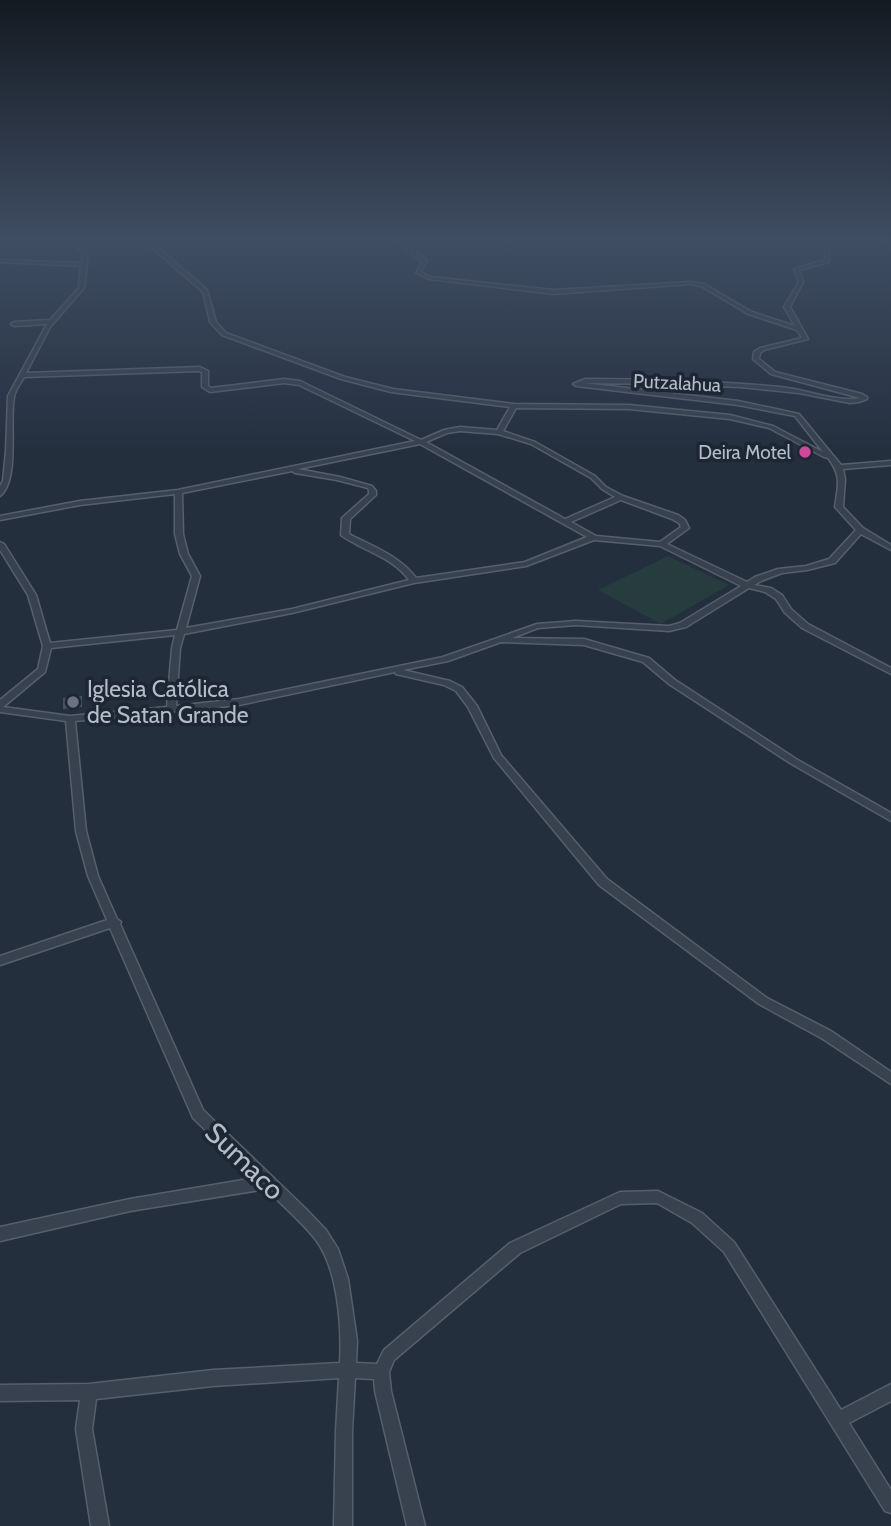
<svg xmlns="http://www.w3.org/2000/svg" width="891" height="1526" font-family="Cabin,sans-serif">
<style>
.green{fill:#263c3f}
.lines{fill:none;stroke-linecap:round;stroke-linejoin:round}
.river{fill:#394c67;fill-rule:evenodd}
.building{fill:#455162}
.minor-casing{stroke:#565f6c;stroke-width:3}
.minor{fill:#38414e;fill-rule:evenodd}
.hotel-dot{fill:#d1479c;stroke:#1d2633;stroke-width:2.5}
.worship-dot{fill:#6b7280;stroke:#1d2633;stroke-width:2.5}
.labels{text-anchor:middle;dominant-baseline:central;stroke-width:7;stroke-linejoin:round;paint-order:stroke}
.far-street-label{font-size:19px;fill:#b4bcc9;stroke:#1d2633}
.far-poi-label{font-size:19px;fill:#b4bcc9;stroke:#1d2633;text-anchor:end}
.poi-label{font-size:23px;fill:#b4bcc9;stroke:#1d2633;text-anchor:start}
.near-street-label{font-size:28px;fill:#b4bcc9;stroke:#1d2633}
</style>
<rect width="100%" height="100%" fill="#242f3e"/>
<polygon class="green" points="668,556 729,585 661,624 598,590"/>
<g class="lines">
<polygon class="river" points="878,238 887,238 891,242 891,249"/>
</g>
<polygon class="building" points="82,696 82,707 63,709 63,698"/>
<g class="lines">
<defs>
<path id="minor" d="M72,238H76L87,255V265L84,288L50,327L26,373L200,367L208,371V386L211,388L284,379L300,381L421,440L444,430L460,427L497,430L510,407L391,392L341,379L222,335L210,322L203,292L149,245L147,238H151L153,243L207,290L216,322L226,333L345,377L393,389L514,404L629,405L730,415L773,426L823,452L795,416L738,405L576,386L573,384L585,379C650,379 715,381 780,387C805,389 837,403 860,398L771,374L753,359L754,352L760,348L802,338L797,330L748,314L701,286L691,284L554,294L429,279L416,273L422,262L393,238H398L427,261L421,272L430,277L554,290L691,282L704,284L752,312L795,326L784,307L799,282L794,269L825,260L826,238H830L829,262L799,270L803,282L790,307L808,339L764,350L760,353L759,359L775,372L862,394L867,397V399L859,402L850,403L799,393L740,387L662,384L584,383L738,401L799,414L841,465L891,461V465L843,469L845,479L843,507L863,528L891,545V550L861,534L835,563L807,570L782,573L761,581L754,585L771,588L782,595L791,609L808,624L891,668V674L802,628L785,613L776,599L765,592L749,588L686,627L669,631L576,625L538,628L512,638L584,639L649,658L675,680L796,759L891,813V821L790,763L669,684L643,662L584,645L501,642L448,661L403,670L450,681L462,687L477,706L501,755L607,879L767,998L831,1031L891,1072V1084L823,1039L759,1004L599,885L494,758L468,707L456,691L444,685L396,674L395,672L239,705L75,721L86,831L98,876L117,919L121,922L120,924L203,1110L306,1209L326,1230L338,1249L348,1279L357,1341L356,1363L377,1364L384,1350L510,1243L620,1192L658,1191L702,1213L734,1242L841,1410L891,1384V1401L849,1423L891,1490V1513L885,1511L724,1252L692,1223L657,1203L621,1204L520,1253L394,1360L389,1372L391,1391L425,1526H407L375,1391L374,1379L355,1378L352,1431V1526H334L336,1431L339,1378L213,1386L96,1399L92,1429L109,1526H91L76,1429L80,1400L0,1401V1385L89,1384L213,1370L340,1363C342,1327 338,1269 316,1240C302,1222 283,1206 266,1189L130,1211L0,1241V1227L130,1199L255,1178L193,1118L110,928L0,965V956L107,920L88,876L76,831L66,721L0,712V700L38,669L43,646L28,595L0,550V542L4,544L36,595L50,643L177,630L192,576L180,554L175,534V494L80,505L0,520V516L80,501L178,490L415,441L299,385L284,383L210,392L202,387V372L199,371L24,377C21,383 15,390 14,397C9,422 20,480 0,496V486L3,481L6,451L8,396L47,324L14,326L11,324L14,322L50,320L79,288L81,266L0,262V260L82,263L83,255ZM516,408L629,409L730,419L769,428L824,457L828,458C842,476 838,485 835,507L856,530L829,559L806,566L778,569L755,577L747,582L667,544L689,528L685,520L678,515L623,496L606,487L595,476L535,442L503,431ZM460,431L498,434L531,444L591,478L602,489L615,497L565,519L426,442L447,433ZM420,444L587,537L525,562L416,578C400,556 372,546 349,534L350,519L376,495V491L372,486L340,477L298,469ZM292,471L295,473L337,480L368,488L369,491V494L342,518L341,535C363,551 393,557 409,580L292,609L186,628L200,576L188,554L183,534L182,493ZM621,500L672,519L679,523L681,527L660,542L596,536L571,522ZM594,540L660,546L741,586L680,623L669,626L576,621L537,624L443,657L239,699L176,706L180,648L184,634L292,613L414,583L526,566ZM175,635L172,648L167,707L70,716L3,707L45,672L51,648Z"/>
</defs>
<use href="#minor" class="minor-casing"/>
<use href="#minor" class="minor"/>
</g>
<linearGradient id="sky" x2="0" y2="1"><stop stop-color="#141a22"/><stop offset="0.53" stop-color="#3f4d63"/><stop offset="1" stop-color="#3f4d63" stop-opacity="0"/></linearGradient>
<rect width="891" height="452" fill="url(#sky)"/>
<circle class="hotel-dot" cx="805" cy="452" r="7"/>
<circle class="worship-dot" cx="73" cy="702" r="7"/>
<g class="labels">
<g class="far-street-label">
<text transform="translate(677 383) rotate(3)">Putzalahua</text>
</g>
<g class="far-poi-label">
<text x="791" y="452">Deira Motel</text>
</g>
<g class="poi-label">
<text x="87" y="689">Iglesia Católica<tspan x="87" dy="26">de Satan Grande</tspan></text>
</g>
<g class="near-street-label">
<text transform="translate(245 1161) rotate(44)">Sumaco</text>
</g>
</g>
</svg>
